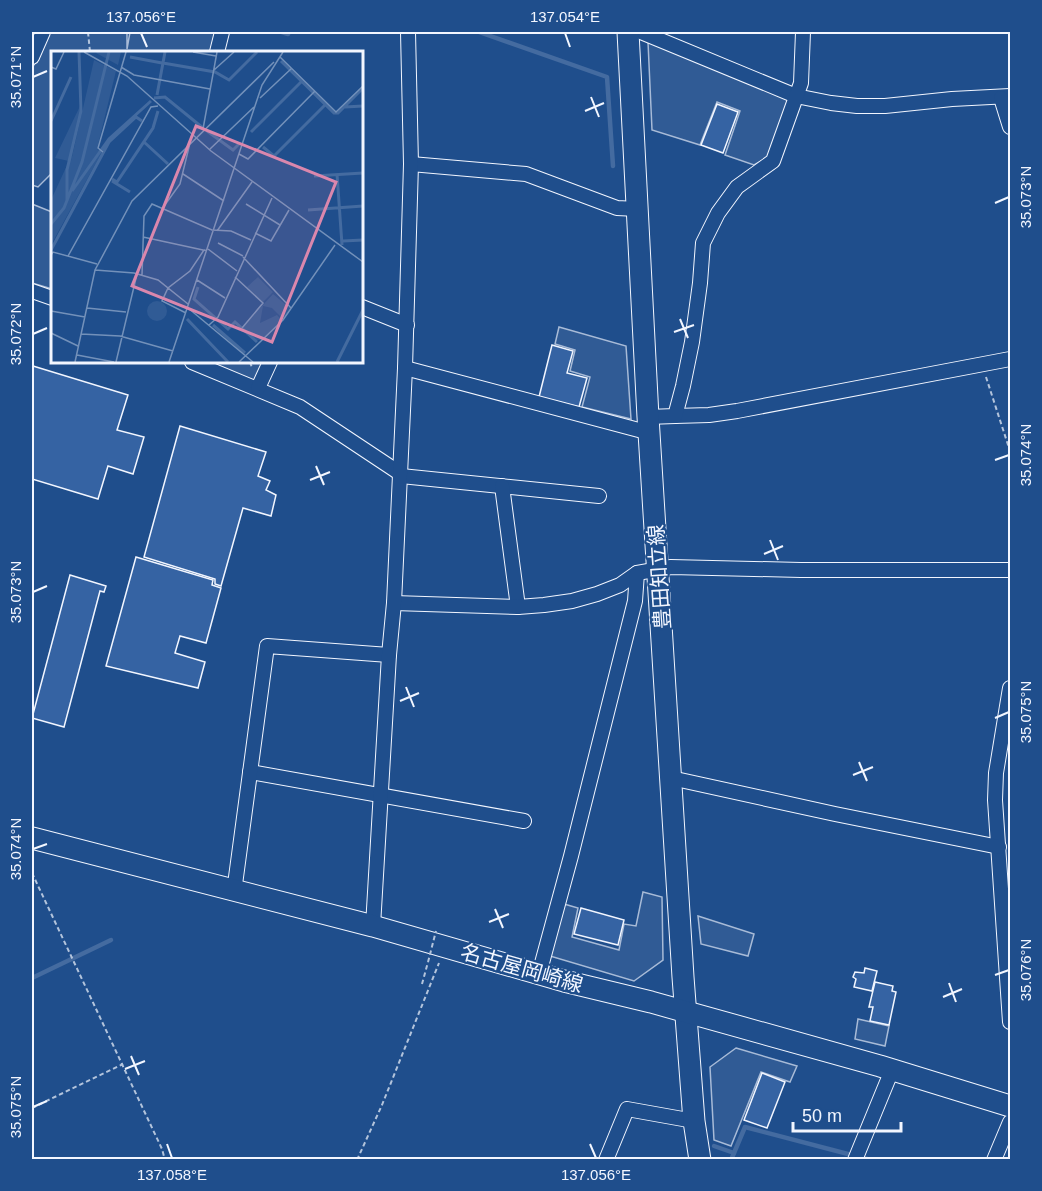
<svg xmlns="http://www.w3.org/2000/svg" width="1042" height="1191" font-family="Arial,'Noto Sans JP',sans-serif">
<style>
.built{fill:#305b95;stroke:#a8bbd7;stroke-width:1.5}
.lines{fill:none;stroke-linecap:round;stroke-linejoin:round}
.stream{stroke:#446ba0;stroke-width:4.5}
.building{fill:#3563a3;stroke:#f2f6ff;stroke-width:1.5}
.minor-casing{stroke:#f2f6ff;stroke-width:16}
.primary-casing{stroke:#f2f6ff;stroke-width:23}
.path{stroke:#b3c4dc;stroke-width:2;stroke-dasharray:4.5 3;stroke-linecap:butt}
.minor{stroke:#1f4e8c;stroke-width:14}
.primary{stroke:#1f4e8c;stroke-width:21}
.path-bridge{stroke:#b3c4dc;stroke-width:2;stroke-dasharray:4.5 3;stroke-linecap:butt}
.ticks{fill:none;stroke:#f2f6ff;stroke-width:2}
.labels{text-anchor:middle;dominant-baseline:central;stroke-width:4.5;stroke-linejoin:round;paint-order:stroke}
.street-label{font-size:21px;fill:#f2f6ff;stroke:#1f4e8c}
.inset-river{fill:none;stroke:#446ba0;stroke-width:3}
.inset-road{fill:none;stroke:#7391ba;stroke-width:1.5}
.view{fill:#da87ad;fill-opacity:0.15;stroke:#da87ad;stroke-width:3}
.inset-edge{fill:none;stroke:#f2f6ff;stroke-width:3}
.neatline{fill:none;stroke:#f2f6ff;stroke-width:2}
.ticks-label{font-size:15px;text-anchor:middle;fill:#f2f6ff}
</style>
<rect width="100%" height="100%" fill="#1f4e8c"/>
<g class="built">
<polygon points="49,32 127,32 127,49 130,32 220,32 215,52 52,52 52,173 38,187 32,185 32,69"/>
<polygon points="648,42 790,100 768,157 754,165 725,155 740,111 717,102 700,145 652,130"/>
<polygon points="32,204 52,212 52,289 32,283"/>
<polygon points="559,327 626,346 631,419 582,407 590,377 570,371 575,350 555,344"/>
<polygon points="207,362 268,362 257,384"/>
<polygon points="643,892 662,897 663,960 634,981 550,956 564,904 578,908 572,937 619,950 624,924 636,926"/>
<polygon points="698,916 754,934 748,956 701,944"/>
<polygon points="858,1019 889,1026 885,1046 855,1039"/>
<polygon points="736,1048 797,1066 790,1082 761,1072 731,1146 714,1140 710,1067"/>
</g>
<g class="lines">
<g class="stream">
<polyline points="282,32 288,34 289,32"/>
<polyline points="479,32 607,77 613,166"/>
<polyline points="32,978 111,940"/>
<polyline points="714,1146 734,1153"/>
<polyline points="731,1160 745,1127 871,1160"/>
</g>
</g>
<g class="building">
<polygon points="717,104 738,112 723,153 701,145"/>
<polygon points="552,345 573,351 567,373 587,378 579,407 539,397"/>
<polygon points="33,366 128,395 117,430 144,437 133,474 108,466 98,499 32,479"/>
<polygon points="180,426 266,452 258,476 270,481 266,490 276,495 271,516 243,508 221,586 215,584 215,579 144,557"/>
<polygon points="136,557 213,580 212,585 221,588 206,643 180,636 175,653 205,662 198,688 106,666"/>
<polygon points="70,575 106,586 104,592 100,591 64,727 32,718"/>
<polygon points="581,908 624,920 618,945 574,934"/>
<polygon points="865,968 877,971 872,991 854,987 856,979 853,977 855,972 864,973"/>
<polygon points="875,982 893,986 892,991 896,992 889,1025 870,1021 873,1007 869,1007"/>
<polygon points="762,1073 785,1082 767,1128 744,1120"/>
</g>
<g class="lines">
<defs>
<g id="minor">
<polyline points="641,32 796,96 831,103 857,106 885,106 952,99 1010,96"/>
<polyline points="217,52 222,32"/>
<polyline points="32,57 43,32"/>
<polyline points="1001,98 1010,127"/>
<polyline points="411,164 526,174 617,208 637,209"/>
<polyline points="32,291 52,298"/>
<polyline points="362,307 407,325"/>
<polyline points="192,362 300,407 401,474"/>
<polyline points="405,368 650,433"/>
<polyline points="258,388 270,362"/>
<polyline points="675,416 709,415 737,411 1010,359"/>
<polyline points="648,417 675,416 683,386 692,342 700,283 703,243 718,213 737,187 773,161 801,83 803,32"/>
<polyline points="401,476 599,496"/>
<polyline points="502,486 518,607"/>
<polyline points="394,603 518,607 544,605 572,601 597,594 620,585 637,573 671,567 801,570 1010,570"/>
<polyline points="1010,688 996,773 995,800 1010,1022"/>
<polyline points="250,772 524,821"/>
<polyline points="671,778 835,814 999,847"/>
<polyline points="234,892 267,646 389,655"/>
<polyline points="373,926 389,655 394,603 405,368 411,164 408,32"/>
<polyline points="539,974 571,856 635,601 637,573"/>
<polyline points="606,1160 627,1109 694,1121"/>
<polyline points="855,1160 892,1070"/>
<polyline points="994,1160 1010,1122"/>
</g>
<g id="primary">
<polyline points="628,32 648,417 683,977 694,1121 700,1160"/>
<polyline points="32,838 373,926 564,981 651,1002 880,1066 1010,1106"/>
</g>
</defs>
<use href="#minor" class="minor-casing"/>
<use href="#primary" class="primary-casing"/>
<g class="path">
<polyline points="88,32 90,52"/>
<polyline points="231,362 237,362"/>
<polyline points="250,362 252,368"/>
<polyline points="986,377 1010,451"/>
<polyline points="32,873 162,1149 165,1160"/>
<polyline points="422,984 428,962"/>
<polyline points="32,1108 123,1064"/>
<polyline points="357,1160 382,1105 439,963"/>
</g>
<use href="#minor" class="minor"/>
<use href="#primary" class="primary"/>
<polyline class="path-bridge" points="428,962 436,931"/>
</g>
<path class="ticks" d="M141,33L147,47M565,33L570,47M33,77L47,71M591,97L599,117M585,111L604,103M995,203L1009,197M680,319L688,338M674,332L694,325M33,334L47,328M995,460L1009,455M316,466L324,485M310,480L330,472M770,540L778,560M764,554L783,546M33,592L47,586M406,687L414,707M400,701L419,693M995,718L1009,712M859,762L867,781M853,775L873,767M33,849L47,844M495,909L503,928M489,922L509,914M995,975L1009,970M949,983L956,1002M943,997L962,989M131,1056L139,1075M125,1069L145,1061M33,1107L47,1101M167,1144L172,1158M590,1144L596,1158"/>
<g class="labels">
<g class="street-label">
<text transform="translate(659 577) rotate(-94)">豊田知立線</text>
<text transform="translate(522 968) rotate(16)">名古屋岡崎線</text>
</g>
</g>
<g transform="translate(51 51)">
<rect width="312" height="312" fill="#1f4e8c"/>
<path d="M46,1H70L67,14L45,2ZM43,9L65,20L46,98L51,101L0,194V149L18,110L4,107L31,51L20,110ZM207,226L222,241L212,251L196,236ZM222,243L240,258L232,268L221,257L212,255L209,272L226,264L231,269L211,289H205L191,277ZM96 260a10 10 0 1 1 20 0a10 10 0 1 1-20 0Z" fill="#305b95"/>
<path class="inset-river" d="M79,6L111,12M230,10L283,62H287L312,37M112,12L164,21L178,29L206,1M106,44L114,1M103,47L114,46L152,77M294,56L312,55M0,70L20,26M156,80L182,99L189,92M200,81L250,31M93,91L117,113M212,96L223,105L274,54M286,123L291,194M263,125L312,122M61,128L66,131L102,77L107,60M61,130L79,141M21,140L58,88L100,50M16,150V119L30,60L28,1M257,159L312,155M0,173L13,157L31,111L58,1M292,190L312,189M0,199L58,91L85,66L91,70M147,236L143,248L177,278L184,271L206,291M136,268L177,311M162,274L194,302M286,311L312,259"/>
<path class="inset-road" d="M33,1L76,25L160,100L312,211M142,1L165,5M229,6L285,61L312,35M0,16L5,18L13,1M70,16L83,24L159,38M163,19L183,1M209,47L241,17M152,78L166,1M159,98L203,56M52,101L47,97L75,1M188,103L197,108L264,40M132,123L173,150M195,153L229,174M111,158L129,133L139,92M166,180L201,131M204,182L220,190L238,159M92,186L152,199M167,192L192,205M157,198L186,220M0,204L2,201L46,213M17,205L100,56L107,55M192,206L240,257M44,219L83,222L107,229L137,253M91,224L93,165L101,153L161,179L180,180L200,189M184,226L212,252L191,277M146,229L174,247M36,257L75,261M137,257L202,311M0,260L34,266M135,262L111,250L117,237L139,220L153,199L156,200M158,274L167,266L221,147M0,282L27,295M30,283L69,285L122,300M26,304L63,311M24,311L44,219L81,150L223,11M65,311L86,223M118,311L211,34L232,1M188,311L232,269L284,194"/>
<path class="view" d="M145,75L285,131L221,291L81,235Z"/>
<rect width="312" height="312" class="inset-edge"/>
</g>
<rect width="1042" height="1191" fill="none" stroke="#1f4e8c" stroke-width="66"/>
<path d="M793 1122v9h108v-9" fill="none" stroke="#f2f6ff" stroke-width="3"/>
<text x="802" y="1122" font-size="18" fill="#f2f6ff" stroke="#1f4e8c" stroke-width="4.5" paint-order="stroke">50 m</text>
<rect x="33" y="33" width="976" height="1125" class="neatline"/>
<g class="ticks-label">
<text x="141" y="22">137.056°E</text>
<text x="565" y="22">137.054°E</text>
<text transform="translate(16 77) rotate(-90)" y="5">35.071°N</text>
<text transform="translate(1026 197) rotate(-90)" y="5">35.073°N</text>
<text transform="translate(16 334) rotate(-90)" y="5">35.072°N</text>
<text transform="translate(1026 455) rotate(-90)" y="5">35.074°N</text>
<text transform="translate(16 592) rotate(-90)" y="5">35.073°N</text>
<text transform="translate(1026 712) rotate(-90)" y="5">35.075°N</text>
<text transform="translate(16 849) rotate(-90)" y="5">35.074°N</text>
<text transform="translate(1026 970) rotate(-90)" y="5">35.076°N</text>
<text transform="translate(16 1107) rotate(-90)" y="5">35.075°N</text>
<text x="172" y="1180">137.058°E</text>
<text x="596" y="1180">137.056°E</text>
</g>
</svg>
